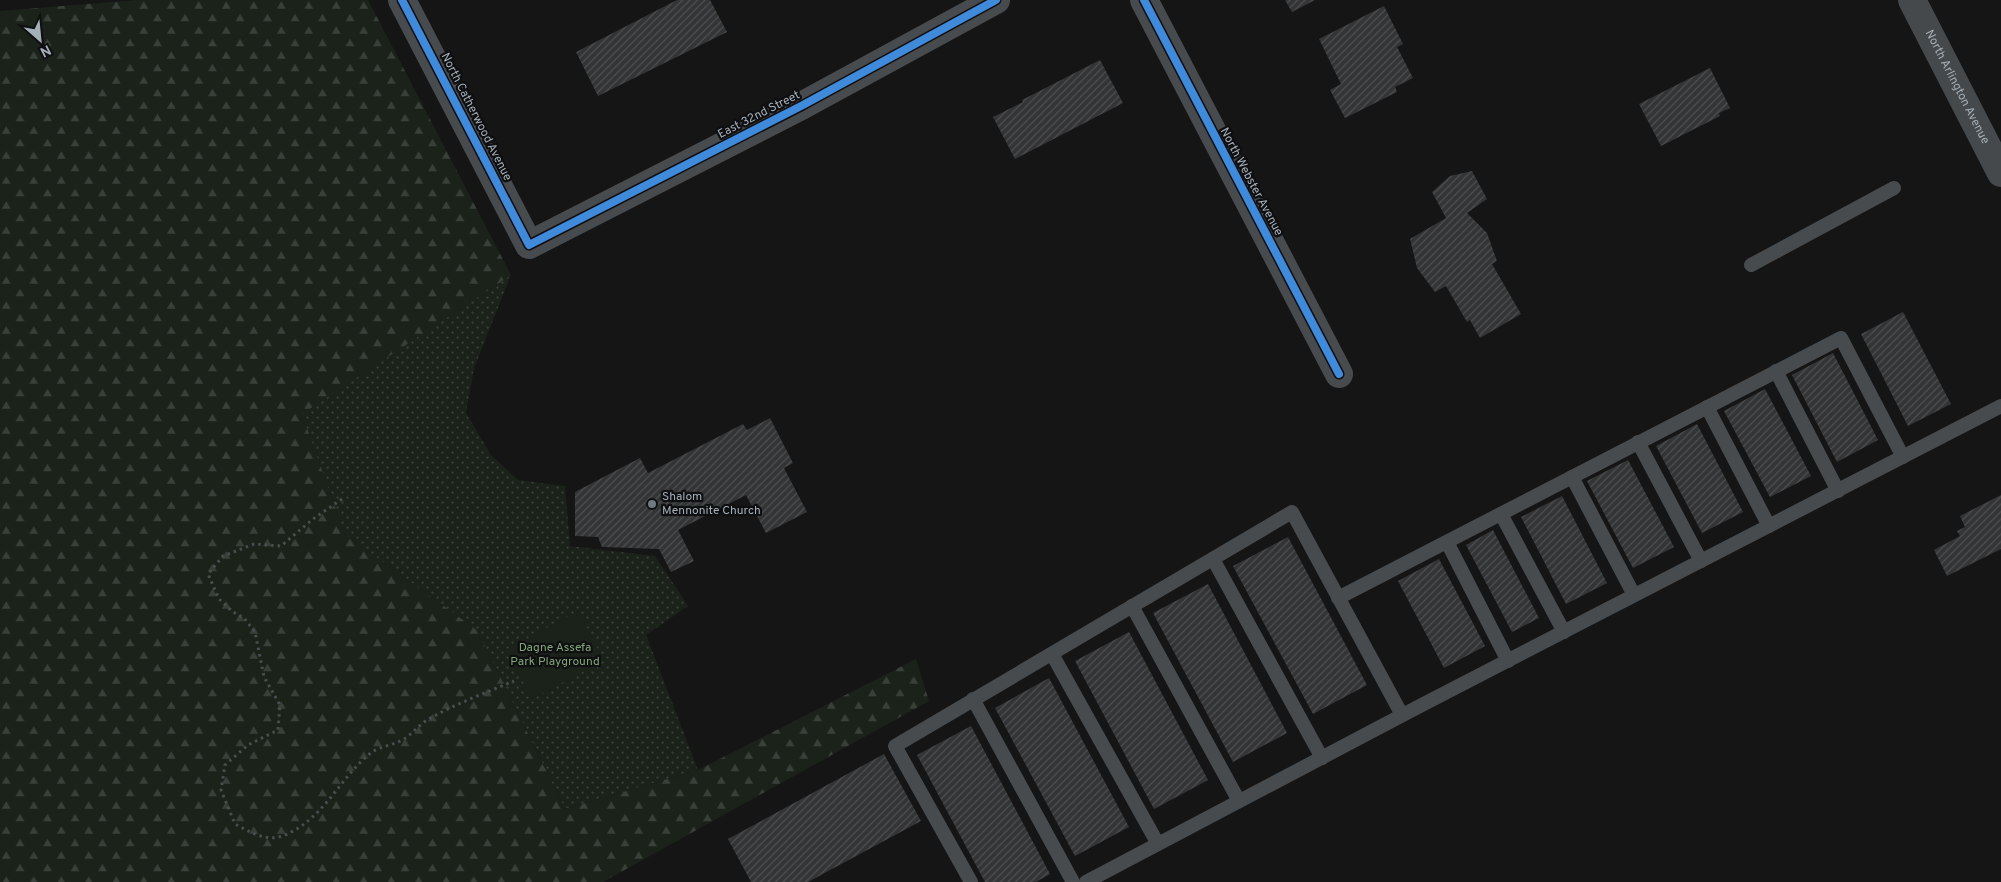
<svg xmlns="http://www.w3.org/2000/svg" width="2001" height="882" font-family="Overpass,sans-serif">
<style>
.grass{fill:url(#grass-dots)}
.forest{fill:url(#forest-firs)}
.park{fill:#1b221a}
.building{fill:url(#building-hatch)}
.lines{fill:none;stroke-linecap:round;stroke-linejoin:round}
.path{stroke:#4a4d4f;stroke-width:3;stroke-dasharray:2.5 4;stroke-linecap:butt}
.lane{stroke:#484b4e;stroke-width:14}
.street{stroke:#484b4e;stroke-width:28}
.secondary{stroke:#46494c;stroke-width:28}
.cycleway-casing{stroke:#0f0f11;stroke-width:11}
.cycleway{stroke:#408adc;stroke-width:8}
.poi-dot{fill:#72797f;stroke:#0f0f11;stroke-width:2}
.labels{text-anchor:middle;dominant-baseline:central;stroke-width:4.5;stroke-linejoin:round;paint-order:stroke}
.street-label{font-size:12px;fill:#a4afb8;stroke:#0f0f11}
.poi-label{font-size:12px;fill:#a4afb8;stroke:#0f0f11;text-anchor:start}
.park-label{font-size:12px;fill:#81a579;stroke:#0f0f11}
</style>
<defs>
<pattern id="grass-dots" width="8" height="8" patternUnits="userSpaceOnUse" patternTransform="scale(1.25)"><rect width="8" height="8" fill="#1b221a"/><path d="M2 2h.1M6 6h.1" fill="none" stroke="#394039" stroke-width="1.8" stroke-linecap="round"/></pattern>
<pattern id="forest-firs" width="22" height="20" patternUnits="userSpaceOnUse" patternTransform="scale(1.25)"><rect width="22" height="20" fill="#1b221a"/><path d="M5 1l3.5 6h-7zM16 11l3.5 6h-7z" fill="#394039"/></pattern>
<pattern id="building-hatch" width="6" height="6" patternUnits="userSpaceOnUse" patternTransform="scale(1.25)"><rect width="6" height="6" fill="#333435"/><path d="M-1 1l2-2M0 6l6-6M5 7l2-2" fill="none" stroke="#4e4f50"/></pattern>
</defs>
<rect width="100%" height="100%" fill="#151515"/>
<polygon class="grass" points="511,275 474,368 466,413 491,455 518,480 565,486 570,546 655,556 688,606 646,635 698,770 565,809 477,630 345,535 301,413"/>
<polygon class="forest" points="137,0 368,0 511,275 302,414 345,535 477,630 565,809 698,770 916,659 929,701 603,882 0,882 0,11"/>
<polygon class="park" points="578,611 604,660 532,699 506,650"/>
<g class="building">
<polygon points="677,0 710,0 727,32 598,96 576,52"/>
<polygon points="1285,0 1315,0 1292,12"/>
<polygon points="1384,6 1403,44 1397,47 1413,78 1395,87 1397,92 1345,118 1330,90 1341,84 1319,39"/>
<polygon points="1100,60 1123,103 1015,159 993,117 1023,102 1022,100"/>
<polygon points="1710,68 1730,108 1719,113 1720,116 1661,146 1639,104"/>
<polygon points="1472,171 1487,199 1467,213 1487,233 1497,261 1492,264 1521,314 1480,338 1470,320 1467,322 1446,286 1435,292 1417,268 1410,239 1446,218 1432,192 1450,176"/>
<polygon points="1903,312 1951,404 1908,426 1861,334"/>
<polygon points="1833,353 1878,440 1837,462 1792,375"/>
<polygon points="1765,389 1811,476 1770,497 1724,411"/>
<polygon points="770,418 793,463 784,468 807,512 766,533 746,495 678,530 694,561 671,572 659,549 602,547 598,537 575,536 575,492 640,458 648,473 743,424 747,430"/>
<polygon points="1697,424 1743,512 1702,533 1656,446"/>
<polygon points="1628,460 1674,547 1633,568 1587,481"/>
<polygon points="2001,495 2001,549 1947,576 1934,550 1960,536 1957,531 1965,527 1960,516"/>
<polygon points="1562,496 1607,583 1566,604 1521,517"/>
<polygon points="1493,530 1539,618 1512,632 1466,545"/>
<polygon points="1288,537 1367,685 1313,714 1233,566"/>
<polygon points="1439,559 1485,646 1444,668 1398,581"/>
<polygon points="1208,584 1287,733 1233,762 1153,613"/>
<polygon points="1129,632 1208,780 1154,809 1075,661"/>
<polygon points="1049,678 1129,827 1075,856 995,708"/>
<polygon points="971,726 1050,874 1036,882 985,882 917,755"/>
<polygon points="884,754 921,821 808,882 751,882 728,839"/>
</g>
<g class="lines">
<path class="path" d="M342,499L313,519L281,546L254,544L223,556L208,574L219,599L233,612L244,618L255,632L264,677L280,705L278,730L248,745L225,765L221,790L235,824C250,832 267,843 285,835C325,818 339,778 372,752C381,746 394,745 404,739C412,734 419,725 427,720C455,704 485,693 514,681"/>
<g class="lane">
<polyline points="1751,265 1894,188"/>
<polyline points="1776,371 1838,491"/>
<polyline points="1707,407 1769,526"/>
<polyline points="1638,442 1701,561"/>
<polyline points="1572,477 1634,595"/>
<polyline points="1501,514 1564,632"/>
<polyline points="1447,542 1508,661"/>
<polyline points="1213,559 1322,758"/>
<polyline points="1338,598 1841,338 1903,457"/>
<polyline points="1132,606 1239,801"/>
<polyline points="1052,654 1158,844"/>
<polyline points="973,699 1073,882"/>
<polyline points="971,882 895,746 1292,512 1402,715"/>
<polyline points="1086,882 1416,708 2001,406"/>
</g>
<g class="street">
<polyline points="402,0 529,245 803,105 996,0"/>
<polyline points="1144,0 1339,374"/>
</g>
<path class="secondary" id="s1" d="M1912,0L2001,173"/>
<defs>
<g id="cycleway">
<polyline points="402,0 529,245 803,105 996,0"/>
<polyline points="1144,0 1339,374"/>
</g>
</defs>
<use href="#cycleway" class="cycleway-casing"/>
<use href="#cycleway" class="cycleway"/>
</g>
<circle class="poi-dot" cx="652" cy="504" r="5"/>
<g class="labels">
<g class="street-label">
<text stroke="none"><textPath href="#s1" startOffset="98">North Arlington Avenue</textPath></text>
<text transform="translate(759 115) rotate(-27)">East 32nd Street</text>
<text transform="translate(476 117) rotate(63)">North Catherwood Avenue</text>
<text transform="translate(1251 182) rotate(62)">North Webster Avenue</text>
</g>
<g class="poi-label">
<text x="662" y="497">Shalom<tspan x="662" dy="14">Mennonite Church</tspan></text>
</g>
<g class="park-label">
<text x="555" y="648">Dagne Assefa<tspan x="555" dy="14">Park Playground</tspan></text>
</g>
</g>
<g transform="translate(40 40) rotate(153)" stroke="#0f0f11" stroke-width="4" paint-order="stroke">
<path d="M0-4L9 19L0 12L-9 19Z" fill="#a4afb8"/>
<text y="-8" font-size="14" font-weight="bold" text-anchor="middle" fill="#a4afb8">N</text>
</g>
</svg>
